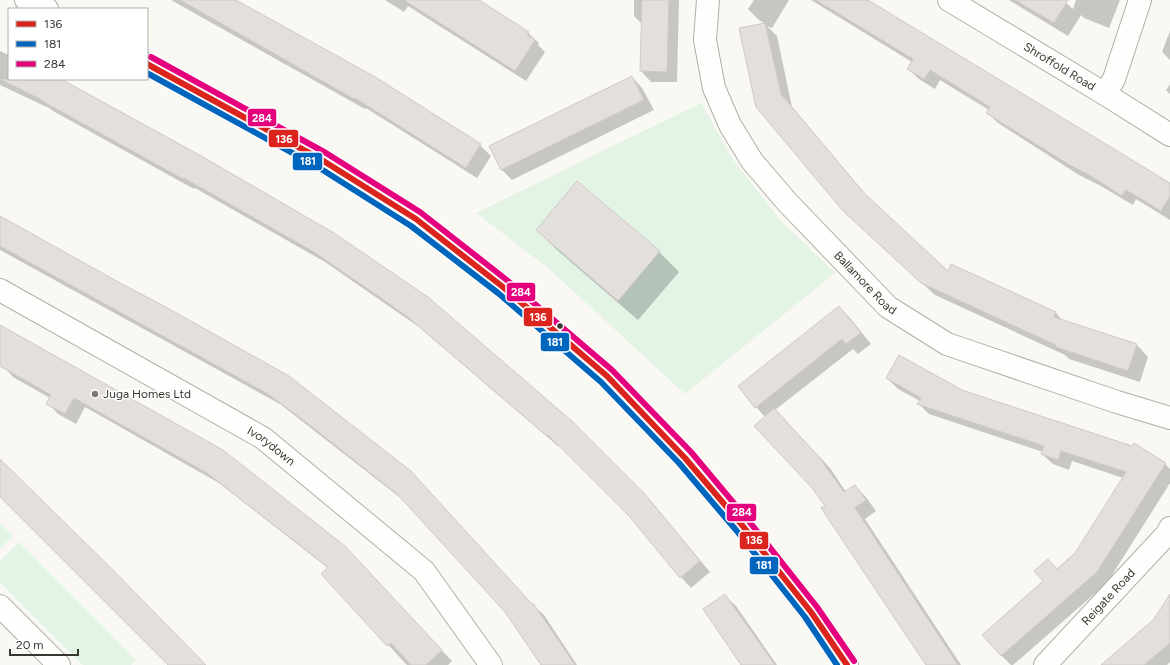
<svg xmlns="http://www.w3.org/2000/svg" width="1170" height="665" font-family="Figtree,sans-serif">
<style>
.green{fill:#e3f3e6;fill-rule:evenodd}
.shadow{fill:#0003}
.building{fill:#e3e0dc;stroke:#cdcac7}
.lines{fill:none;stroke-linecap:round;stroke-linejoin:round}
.street-casing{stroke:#b1afaa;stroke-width:24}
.secondary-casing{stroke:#b1afaa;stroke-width:24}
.street{stroke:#fefefd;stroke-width:22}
.secondary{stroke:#fefefd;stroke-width:22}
.bus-1-casing{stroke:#fff;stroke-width:9}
.bus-2-casing{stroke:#fff;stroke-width:9}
.bus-3-casing{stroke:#fff;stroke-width:9}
.bus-1{stroke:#dc241f;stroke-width:6}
.bus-2{stroke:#0065bd;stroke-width:6}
.bus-3{stroke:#e5007d;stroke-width:6}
.bus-dot{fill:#383631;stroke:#fff;stroke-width:1.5}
.poi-dot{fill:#7c7a75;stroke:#fff;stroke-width:1.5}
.labels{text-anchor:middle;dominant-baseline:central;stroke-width:3;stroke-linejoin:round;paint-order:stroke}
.street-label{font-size:12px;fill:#383631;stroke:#fff}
.poi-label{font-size:12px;fill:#383631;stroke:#fff;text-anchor:start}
.line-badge{stroke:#fff;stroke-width:1.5}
.badge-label{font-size:11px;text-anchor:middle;font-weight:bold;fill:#fff}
</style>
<rect width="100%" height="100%" fill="#faf8f2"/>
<g class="green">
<path d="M701,103L732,158L780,220L835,273L685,394L547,267L476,213ZM578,181L660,251L618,300L536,231Z"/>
<polygon points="0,523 13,536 0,549"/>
<polygon points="19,542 136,660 131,665 83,665 0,582 0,561"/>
</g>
<g class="shadow">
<polygon points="171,0 234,0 480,145 491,156 477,178 366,108 365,109"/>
<polygon points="385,0 477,0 528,33 539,43 538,45 545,52 526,81 408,6 404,12"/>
<polygon points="634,0 679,0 677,82 651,82 641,71 642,24 634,16"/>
<polygon points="754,0 789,0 772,28 767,26 777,36 792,107 872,202 948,272 952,265 1056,313 1064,322 1137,345 1148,357 1140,382 1069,359 1065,355 935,295 856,222 757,107 765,24 759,20 748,9"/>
<polygon points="811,0 866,0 1170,184 1170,220 1136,199 1133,205 1101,186 1079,175 998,123 988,113 989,110 940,80 935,89 919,79 908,69 912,62"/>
<polygon points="1009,0 1063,0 1073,9 1076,0 1120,0 1109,28 1084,18 1081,15 1068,36"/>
<polygon points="1170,31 1170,60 1162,52"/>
<polygon points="0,51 9,55 9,79 59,79 573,423 654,505 710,572 691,588 681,577 630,516 559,445 558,446 419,327 325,262 195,188 194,189 53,111 51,109 0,85"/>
<polygon points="632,77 642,88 654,110 512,180 502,170 491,147"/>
<polygon points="1170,84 1170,94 1166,90"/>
<polygon points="578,183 659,252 679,272 638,320 557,250 537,230"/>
<polygon points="0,217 289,376 533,605 544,615 577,665 542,665 506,611 407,503 280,404 0,250"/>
<polygon points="839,307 850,318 871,344 858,354 853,349 775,410 830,468 846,492 855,486 866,497 876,511 865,519 961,665 927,665 826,506 765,417 756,407"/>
<polygon points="0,326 349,552 452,661 448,665 407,665 322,574 328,568 219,483 85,407 76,424 58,414 48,403 50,398 13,377 3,366 0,358"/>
<polygon points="887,378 962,391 1165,464 1170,469 1170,483 1107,583 1013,665 1011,665 1001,655 1058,570 1076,554 1123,478 1072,461 1069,470 1053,464 1042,454 1043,452 929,414 919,404 920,401 898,389"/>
<polygon points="725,596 736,606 777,665 743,665"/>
<polygon points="1170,596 1170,662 1167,665 1102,665 1155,620"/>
</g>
<g class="building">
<polygon points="180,0 236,0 377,78 481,144 466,168 355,98 354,99"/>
<polygon points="404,0 479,0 529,32 527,35 535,40 515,71"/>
<polygon points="642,0 669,0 667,72 640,71"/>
<polygon points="816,0 868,0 1170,183 1170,196 1161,211 1126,190 1122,196 1089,175 1068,164 986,113 990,107 930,70 924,79 907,69 913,59"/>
<polygon points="1015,0 1068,0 1054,23"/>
<polygon points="765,23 781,94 864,193 948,271 951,264 1056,312 1054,317 1137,344 1128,371 1056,347 1056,345 921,283 843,211 756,107 739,28"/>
<polygon points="632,76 644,100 501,170 489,146"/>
<polygon points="0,79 61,79 203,157 334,233 428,297 573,422 644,493 700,561 680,578 629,516 548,435 547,436 408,317 378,296 314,252 184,178 183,179 42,101 42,100"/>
<polygon points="577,181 660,251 618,301 536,230"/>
<polygon points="0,216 122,284 164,306 289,376 411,471 532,604 533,603 575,665 541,665 505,612 398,495 311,426 268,394 0,246"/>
<polygon points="839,306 861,333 846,344 842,339 755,408 738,386"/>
<polygon points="0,325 223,450 345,546 442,650 426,665 411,665 391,643 387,646 321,574 328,567 207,473 74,398 65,414 46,404 51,395 0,366"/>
<polygon points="899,355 962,390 1132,446 1134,443 1166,463 1097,572 1001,656 982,635 1043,581 1034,571 1048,559 1057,569 1075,553 1126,472 1061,451 1058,460 1041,454 1044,446 917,404 921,398 886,378"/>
<polygon points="774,408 819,457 844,492 855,485 866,500 855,508 958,665 926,665 821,508 825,506 812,488 754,426"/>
<polygon points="0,459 110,567 206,665 168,665 0,497"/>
<polygon points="725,594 736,610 775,665 741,665 703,609"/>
<polygon points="1170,594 1170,643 1144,665 1101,665 1154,619"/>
</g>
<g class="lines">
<defs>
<g id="street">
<path id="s1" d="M708,0L705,40L714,88L730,125L752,161L787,202L888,307L947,344L1117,402L1170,418"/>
<path id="s2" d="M949,0L1105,94L1170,135"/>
<polyline points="1105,94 1114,79 1140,0"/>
<path id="s3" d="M0,290L263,438L424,571L491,665"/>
<polyline points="0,606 59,665"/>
<path id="s4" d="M1045,665L1167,534L1170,528"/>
</g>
<g id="secondary">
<polyline points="26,0 47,9"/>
<polyline points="147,64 322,160 416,219 503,287 607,376 685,458 742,525 811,612 847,665"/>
</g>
</defs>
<use href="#street" class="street-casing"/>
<use href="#secondary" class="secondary-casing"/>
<use href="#street" class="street"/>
<use href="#secondary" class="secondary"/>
<defs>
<polyline id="bus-1" points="147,64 322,160 416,219 503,287 607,376 685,458 742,525 811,612 847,665"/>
<polyline id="bus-2" points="147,73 318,167 411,226 498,293 601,382 679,463 736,530 805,617 837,665"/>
<polyline id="bus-3" points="151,57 326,153 420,212 508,281 612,370 691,452 748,520 817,607 854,661"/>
</defs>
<use href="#bus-1" class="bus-1-casing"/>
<use href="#bus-2" class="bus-2-casing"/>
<use href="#bus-3" class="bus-3-casing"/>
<use href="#bus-1" class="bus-1"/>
<use href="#bus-2" class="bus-2"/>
<use href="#bus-3" class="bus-3"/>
</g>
<circle class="bus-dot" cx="560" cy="326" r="3.5"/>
<circle class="poi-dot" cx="95" cy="394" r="4"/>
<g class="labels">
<g class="street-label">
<text stroke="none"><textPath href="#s2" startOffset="129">Shroffold Road</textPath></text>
<text stroke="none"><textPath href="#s1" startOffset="338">Ballamore Road</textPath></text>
<text stroke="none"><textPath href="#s3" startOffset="313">Ivorydown</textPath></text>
<text stroke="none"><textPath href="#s4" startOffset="93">Reigate Road</textPath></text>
</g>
<g class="poi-label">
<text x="103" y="394">Juga Homes Ltd</text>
</g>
</g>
<g class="line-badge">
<rect x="247" y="108" width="30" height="19" rx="4" fill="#e5007d"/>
<rect x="268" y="129" width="31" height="19" rx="4" fill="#dc241f"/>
<rect x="292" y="152" width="31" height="19" rx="4" fill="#0065bd"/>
<rect x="506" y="282" width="30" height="20" rx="4" fill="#e5007d"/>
<rect x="523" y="307" width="30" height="20" rx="4" fill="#dc241f"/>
<rect x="540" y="332" width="30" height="20" rx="4" fill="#0065bd"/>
<rect x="726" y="503" width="31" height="19" rx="4" fill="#e5007d"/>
<rect x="739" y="531" width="30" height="19" rx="4" fill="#dc241f"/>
<rect x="749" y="556" width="30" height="19" rx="4" fill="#0065bd"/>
</g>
<g class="badge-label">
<text x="262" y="122">284</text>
<text x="284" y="143">136</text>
<text x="308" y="165">181</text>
<text x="521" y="296">284</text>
<text x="538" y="321">136</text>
<text x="555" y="346">181</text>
<text x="742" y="516">284</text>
<text x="754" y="544">136</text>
<text x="764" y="569">181</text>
</g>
<rect x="8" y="8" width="140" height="72" fill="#ffffff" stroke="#afafad"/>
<rect x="16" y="21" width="20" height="6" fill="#dc241f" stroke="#afafad"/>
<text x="44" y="28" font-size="12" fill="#383631">136</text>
<rect x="16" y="41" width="20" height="6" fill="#0065bd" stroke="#afafad"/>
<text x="44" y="48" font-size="12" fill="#383631">181</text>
<rect x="16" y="61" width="20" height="6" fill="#e5007d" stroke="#afafad"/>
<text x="44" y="68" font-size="12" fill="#383631">284</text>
<path d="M10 649v6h68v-6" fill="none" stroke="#383631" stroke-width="2"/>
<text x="16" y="649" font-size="12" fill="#383631" stroke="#ffffff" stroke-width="3" paint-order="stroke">20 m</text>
</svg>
